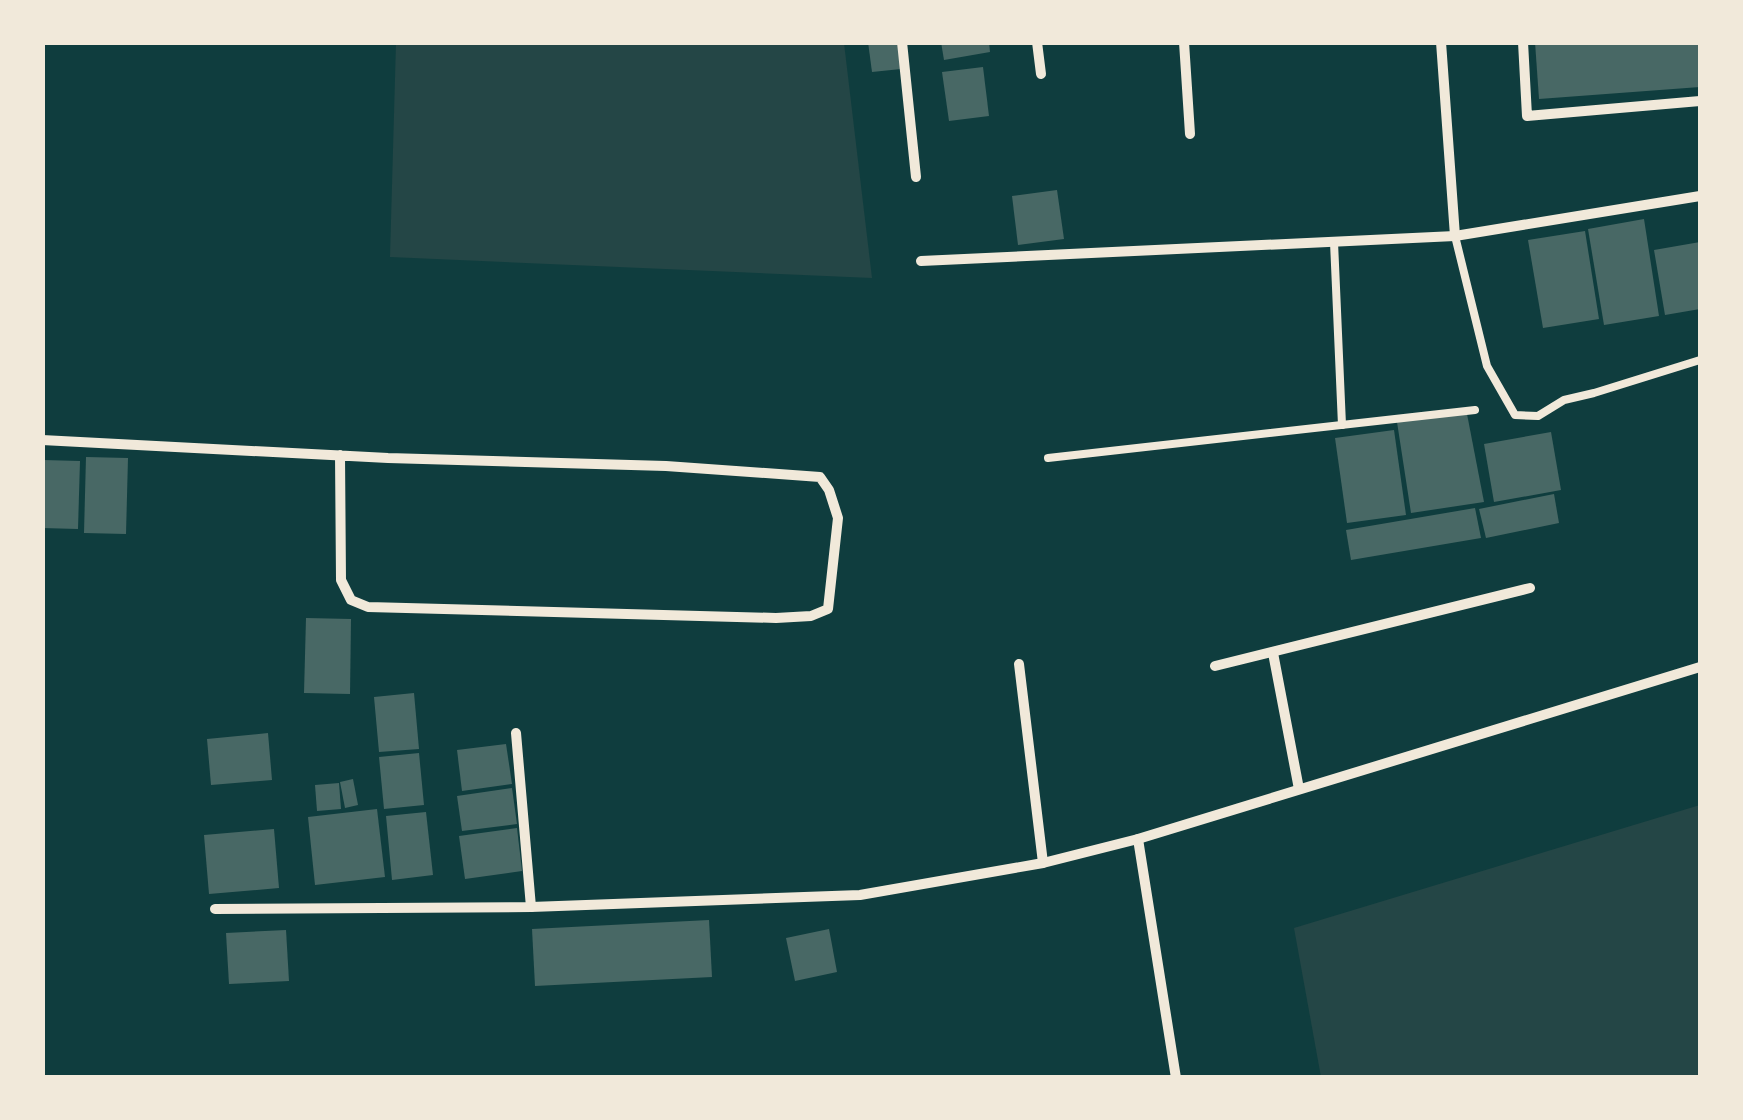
<svg xmlns="http://www.w3.org/2000/svg" width="1743" height="1120" font-family="'PT Sans',sans-serif">
<style>
.green{fill:#244646}
.building{fill:#486865}
.lines{fill:none;stroke-linecap:round;stroke-linejoin:round}
.service{stroke:#f1e9da;stroke-width:8}
.minor{stroke:#f1e9da;stroke-width:10}
</style>
<rect width="100%" height="100%" fill="#0f3d3e"/>
<g class="green">
<polygon points="396,43 844,43 872,278 390,257"/>
<polygon points="1700,805 1700,1077 1321,1077 1294,928"/>
</g>
<g class="building">
<polygon points="868,42 898,42 901,69 872,72"/>
<polygon points="941,42 989,42 990,52 944,60"/>
<polygon points="1535,42 1700,42 1700,87 1539,99"/>
<polygon points="983,67 989,116 949,121 942,72"/>
<polygon points="1057,190 1064,239 1018,245 1012,196"/>
<polygon points="1644,219 1659,316 1604,325 1588,229"/>
<polygon points="1585,231 1599,319 1543,328 1528,240"/>
<polygon points="1700,242 1700,309 1665,315 1654,250"/>
<polygon points="1467,414 1484,502 1411,513 1397,422"/>
<polygon points="1394,430 1406,515 1347,523 1335,438"/>
<polygon points="1551,432 1561,490 1494,502 1484,444"/>
<polygon points="86,457 128,458 126,534 84,533"/>
<polygon points="43,460 80,461 78,529 42,528"/>
<polygon points="1554,494 1559,523 1486,538 1479,509"/>
<polygon points="1475,508 1481,538 1351,560 1346,530"/>
<polygon points="306,618 351,619 350,694 304,693"/>
<polygon points="414,693 419,749 379,752 374,697"/>
<polygon points="268,733 272,780 211,785 207,739"/>
<polygon points="506,744 512,784 462,791 457,750"/>
<polygon points="419,753 424,805 384,809 379,757"/>
<polygon points="353,779 358,805 345,808 340,782"/>
<polygon points="339,783 341,809 317,811 315,785"/>
<polygon points="512,788 517,824 462,831 457,796"/>
<polygon points="377,809 385,877 315,885 308,817"/>
<polygon points="426,812 433,875 392,880 386,816"/>
<polygon points="517,828 522,871 465,879 459,836"/>
<polygon points="274,829 279,888 209,894 204,835"/>
<polygon points="709,920 712,977 535,986 532,929"/>
<polygon points="829,929 837,972 795,981 786,938"/>
<polygon points="286,930 289,981 229,984 226,933"/>
</g>
<g class="lines">
<g class="service">
<polyline points="1455,236 1487,366 1515,415 1538,416 1564,400 1594,393 1700,360"/>
<polyline points="1334,242 1342,425"/>
<polyline points="1048,458 1475,410"/>
</g>
<g class="minor">
<polyline points="902,42 916,177"/>
<polyline points="1037,42 1041,74"/>
<polyline points="1184,42 1190,134"/>
<polyline points="1441,42 1455,236"/>
<polyline points="1523,42 1527,116 1700,101"/>
<polyline points="921,261 1455,236 1700,196"/>
<polyline points="42,440 388,458 666,466 820,477 829,490 838,518 828,609 811,616 776,618 368,607 351,600 341,580 340,455"/>
<polyline points="1273,653 1299,789"/>
<polyline points="1019,664 1043,863"/>
<polyline points="1215,666 1530,588"/>
<polyline points="516,733 531,907"/>
<polyline points="1138,839 1176,1078"/>
<polyline points="215,909 531,907 860,895 1043,863 1138,839 1700,667"/>
</g>
</g>
<rect width="1743" height="1120" fill="none" stroke="#f1e9da" stroke-width="90"/>
</svg>
